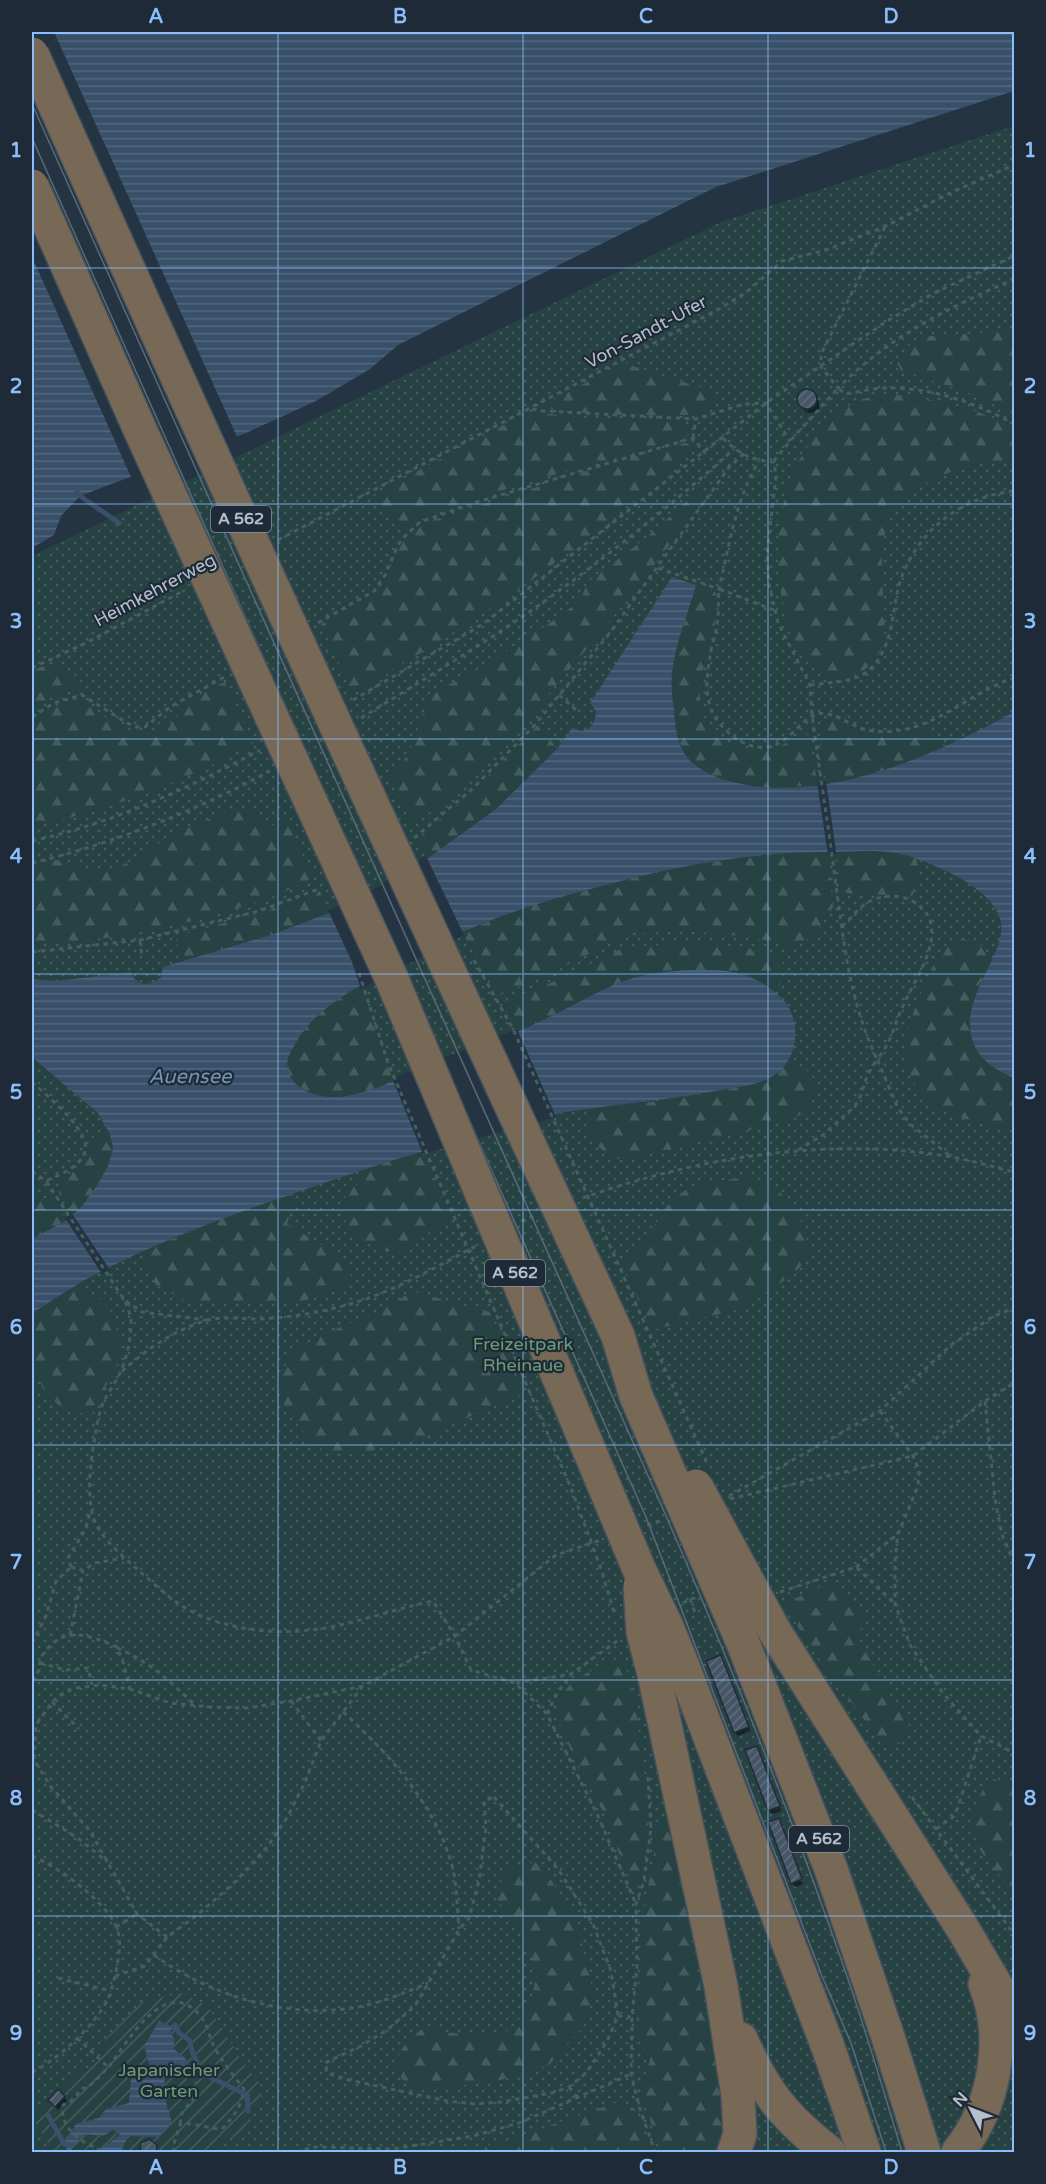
<svg xmlns="http://www.w3.org/2000/svg" width="1046" height="2184" font-family="'Varela Round',sans-serif">
<style>
.grass{fill:url(#grass-dots)}
.forest{fill:url(#forest-firs)}
.garden{fill:url(#garden-furrows)}
.water{fill:url(#water-rules)}
.pier{fill:#253442}
.shadow{fill:#0007}
.lines{fill:none;stroke-linecap:round;stroke-linejoin:round}
.stream{stroke:#38506a;stroke-width:5}
.building{fill:url(#building-hatch);stroke:#202c39;stroke-width:1.5}
.motorway-casing{stroke:#44505c;stroke-width:36}
.path{stroke:#455f60;stroke-width:3;stroke-dasharray:4.5 4.5;stroke-linecap:butt}
.motorway{stroke:#786856;stroke-width:33}
.tram{stroke:#5b6a79;stroke-width:1.5}
.motorway-bridge-casing{stroke:#44505c;stroke-width:36;stroke-linecap:butt}
.path-bridge{stroke:#455f60;stroke-width:3;stroke-dasharray:4.5 4.5;stroke-linecap:butt}
.motorway-bridge{stroke:#786856;stroke-width:33}
.grid{fill:none;stroke:#8bbffc;stroke-width:1.5;stroke-opacity:0.55}
.labels{text-anchor:middle;dominant-baseline:central;stroke-width:4.5;stroke-linejoin:round;paint-order:stroke}
.shield{fill:#1e2a37;stroke:#88939f;stroke-width:1.5}
.shield-label{font-size:16px;font-weight:bold;fill:#b6c0cc}
.street-label{font-size:18px;fill:#b6c0cc;stroke:#1e2a37}
.park-label{font-size:18px;fill:#6c9e74;stroke:#1e2a37}
.water-label{font-size:20px;font-style:italic;fill:#7593b0;stroke:#1e2a37}
.neatline{fill:none;stroke:#8bbffc;stroke-width:2}
.grid-label{font-size:20px;text-anchor:middle;font-weight:bold;fill:#8bbffc}
</style>
<defs>
<pattern id="grass-dots" width="8" height="8" patternUnits="userSpaceOnUse" patternTransform="scale(1.5)"><rect width="8" height="8" fill="#274243"/><path d="M2 2h.1M6 6h.1" fill="none" stroke="#445c5d" stroke-width="1.8" stroke-linecap="round"/></pattern>
<pattern id="forest-firs" width="22" height="20" patternUnits="userSpaceOnUse" patternTransform="scale(1.5)"><rect width="22" height="20" fill="#274243"/><path d="M5 1l3.5 6h-7zM16 11l3.5 6h-7z" fill="#445c5d"/></pattern>
<pattern id="garden-furrows" width="10" height="10" patternUnits="userSpaceOnUse" patternTransform="scale(1.5)"><rect width="10" height="10" fill="#274243"/><path d="M-1 1l2-2M0 10L10 0M9 11l2-2" fill="none" stroke="#445c5d"/></pattern>
<pattern id="water-rules" width="6" height="5" patternUnits="userSpaceOnUse" patternTransform="scale(1.5)"><rect width="6" height="5" fill="#38506a"/><path d="M0 2.5h6" fill="none" stroke="#53677e"/></pattern>
<pattern id="building-hatch" width="6" height="6" patternUnits="userSpaceOnUse" patternTransform="scale(1.5)"><rect width="6" height="6" fill="#465666"/><path d="M-1 1l2-2M0 6l6-6M5 7l2-2" fill="none" stroke="#5e6c7b"/></pattern>
</defs>
<rect width="100%" height="100%" fill="#253442"/>
<polygon class="grass" points="1014,126 1014,2152 32,2152 32,556 721,222"/>
<g class="forest">
<polygon points="1014,331 1014,415 975,395 901,370 896,362 911,343 931,336"/>
<path d="M625,362L635,367L712,391L715,396L714,406C710,409 707,412 703,413C682,418 556,415 541,406Z"/>
<path d="M901,395C941,401 980,408 1014,429V461C989,459 963,466 940,476C919,485 893,506 886,529C880,549 882,576 883,597C884,621 890,646 870,665C859,676 843,680 828,675C819,671 809,665 803,657C790,641 779,591 778,570C777,545 780,518 786,493C795,457 825,415 860,400C872,396 888,396 901,395Z"/>
<path d="M532,412L608,420L680,421L689,425L690,429L687,437C619,459 549,474 482,497C456,506 428,513 406,530L377,508L373,499L378,492L524,414Z"/>
<path d="M685,443L689,444L692,448L685,459C632,502 579,547 523,586C468,624 410,660 353,694L321,624L379,590L398,550L406,537L425,523L624,459Z"/>
<path d="M696,493L701,495L704,499C653,568 600,635 544,699C504,744 462,791 412,825L390,777L408,755L426,707L428,695L472,673L550,623L581,600L587,583L647,537Z"/>
<path d="M696,585C702,587 714,588 716,594C718,599 716,608 716,613C714,656 677,704 721,737C732,746 754,754 769,751C780,749 790,738 801,733L808,735L818,785C794,786 768,790 744,785C696,776 678,760 674,710C673,698 671,686 672,674C675,643 688,614 696,585Z"/>
<path d="M43,666H63C71,673 85,681 84,692C77,695 71,690 65,692C53,694 40,704 32,712V671Z"/>
<path d="M225,682L253,743C232,754 212,766 190,775C139,798 86,815 32,827V723C76,688 76,701 120,726C130,732 137,735 150,734C171,730 181,709 196,697C205,691 215,686 225,682Z"/>
<path d="M828,719H835L871,733L893,734L920,727L937,735L947,747L893,768L826,784C824,767 812,729 828,719Z"/>
<polygon points="539,724 557,749 496,809 427,859 418,838 471,793"/>
<polygon points="238,807 244,808 272,826 285,816 313,878 280,894 253,904 169,926 125,936 32,945 32,865 55,860 72,863 95,872 121,866 149,851 168,836"/>
<path d="M860,851L895,853L916,858L919,869L912,898C889,892 866,897 842,892L836,852Z"/>
<path d="M799,852H827L833,907L815,934L794,948C752,934 654,923 613,941C600,947 586,956 573,962C548,975 523,986 498,996L462,932L525,907L636,877L695,864Z"/>
<polygon points="320,891 329,913 274,934 185,961 177,949 176,936 265,912"/>
<path d="M970,940L980,943L988,955L990,965L978,987L1007,1076L1014,1078V1131C991,1125 946,1117 928,1102C916,1090 904,1064 905,1048C905,1029 935,948 952,941C957,939 965,940 970,940Z"/>
<polygon points="693,942 742,947 764,951 781,957 785,970 778,987 771,989 742,974 670,970 631,978 518,1032 501,1002 553,982 621,949"/>
<path d="M360,986L393,1081C364,1094 318,1109 294,1081C289,1076 285,1068 287,1060C295,1030 333,999 360,986Z"/>
<path d="M788,1063C827,1069 822,1109 788,1121L622,1160C598,1153 577,1131 597,1108L677,1099L754,1084L775,1075Z"/>
<path d="M110,1134C111,1139 113,1144 112,1149C112,1170 88,1200 73,1214L59,1193V1179L70,1174L86,1157L92,1138Z"/>
<polygon points="422,1152 451,1219 426,1234 406,1252 377,1250 349,1229 343,1215 344,1200 347,1192 361,1181 369,1166"/>
<path d="M750,1177L768,1182L776,1188L788,1201L806,1229L808,1254L803,1264L792,1275L745,1308L652,1330L621,1262C631,1254 641,1246 648,1236C662,1216 665,1200 690,1188C708,1180 731,1180 750,1177Z"/>
<polygon points="297,1192 287,1224 338,1255 351,1270 351,1279 335,1291 303,1301 190,1303 156,1285 143,1266 144,1251 220,1220"/>
<polygon points="32,1198 52,1198 67,1220 32,1239"/>
<path d="M77,1285C86,1291 102,1298 108,1307C118,1320 123,1354 115,1370C107,1385 97,1398 92,1415C84,1413 73,1413 65,1409C32,1390 26,1347 32,1313Z"/>
<polygon points="412,1292 425,1294 462,1306 490,1312 524,1393 421,1438 400,1440 365,1454 345,1454 323,1450 309,1440 282,1402 277,1382 286,1364 301,1346 347,1324 370,1316"/>
<polygon points="834,1580 859,1608 863,1618 859,1640 894,1702 909,1721 908,1732 902,1743 885,1748 812,1649 784,1604"/>
<path d="M623,1656L635,1703L649,1807L648,1836L641,1882L637,1886L631,1883C620,1859 613,1834 602,1810C590,1784 562,1741 558,1714C558,1708 559,1701 562,1696C572,1675 603,1666 623,1656Z"/>
<path d="M989,1777L1014,1787V1892C977,1849 958,1835 989,1777Z"/>
<polygon points="668,1820 709,2030 727,2100 722,2152 660,2152 641,2091 650,2060 636,2032 645,1904 654,1853 656,1822"/>
<path d="M539,1862L576,1918L594,1996L584,2025L550,2064L523,2075L491,2082L435,2088L413,2086L402,2079L395,2065C400,2047 409,2038 424,2028L452,2033L490,2036L512,2029L530,2005L537,1974L522,1935L495,1896C504,1869 512,1865 539,1862Z"/>
<polygon points="621,2101 637,2111 650,2152 464,2152 504,2141"/>
</g>
<polygon class="garden" points="181,1993 208,2006 246,2067 260,2083 262,2102 240,2134 201,2152 53,2152 32,2117 77,2071 86,2070 103,2053 105,2040 142,2002"/>
<g class="water">
<polygon points="32,32 1014,32 1014,91 716,187 398,345 370,369 316,401 246,433 80,496 61,516 54,535 32,548"/>
<path d="M672,577L696,585C688,614 675,643 672,673C671,685 672,697 674,709C675,723 676,737 682,749C689,765 709,775 725,780C819,808 933,756 1014,712V1078C996,1070 978,1060 972,1039C959,992 1015,948 998,913C988,893 962,878 942,869C928,863 912,856 896,853C873,849 848,852 824,852C747,852 672,867 598,887C555,898 513,910 472,928C442,940 414,957 386,972C351,990 313,1010 294,1046C289,1055 286,1060 288,1069C292,1094 327,1100 348,1096C375,1090 401,1078 427,1068C468,1052 510,1036 550,1017C577,1004 609,984 637,977C664,970 720,966 745,975C758,980 776,990 785,1002C802,1024 798,1061 773,1076C757,1086 734,1088 715,1091C664,1101 611,1104 560,1113C521,1120 482,1134 444,1145C381,1163 321,1184 260,1205C207,1224 154,1244 104,1270C79,1282 55,1299 32,1313V1239L67,1220L82,1206L96,1187L108,1166L113,1149L110,1134L98,1113L32,1057V979L57,981L131,972C136,987 151,987 161,977L163,967L274,934L358,902L427,859L496,809L557,749L572,728L581,731C592,729 596,721 596,711L590,703Z"/>
<path d="M159,2021L173,2027L170,2033L175,2039L173,2048L189,2062L187,2069L168,2065C161,2084 165,2103 172,2122L158,2137L128,2136L121,2152H92L105,2147L120,2134L113,2130L103,2136L84,2134L71,2149L75,2152L78,2150L81,2152H68L64,2144L76,2124L99,2118L106,2109L129,2103L131,2080L133,2075L141,2082L148,2076L151,2071L144,2046Z"/>
</g>
<g class="pier">
<polygon points="32,32 54,32 238,439 132,479 32,257"/>
<polygon points="826,781 836,852 836,855 828,855 817,782"/>
<polygon points="426,856 464,935 361,989 352,962 328,910 356,900"/>
<polygon points="517,1029 556,1117 423,1154 392,1078"/>
<polygon points="71,1212 110,1270 102,1274 65,1218"/>
</g>
<g class="shadow">
<polygon points="804,390 811,391 819,401 819,409 813,413 806,413 799,402 799,395"/>
<polygon points="723,1661 750,1731 738,1736 735,1732"/>
<polygon points="759,1752 781,1811 772,1814 769,1810"/>
<polygon points="781,1824 803,1884 795,1887 792,1883"/>
<polygon points="64,2096 67,2101 58,2110 50,2101"/>
</g>
<g class="lines">
<g class="stream">
<polyline points="77,492 80,496 119,523"/>
<path d="M173,2027L175,2025L179,2033L190,2041C190,2054 199,2061 200,2073"/>
<polyline points="189,2067 247,2095 248,2111"/>
<polyline points="48,2115 64,2144"/>
</g>
</g>
<g class="building">
<circle cx="807" cy="399" r="10"/>
<polygon points="721,1655 749,1727 734,1733 706,1661"/>
<polygon points="757,1746 780,1806 768,1811 745,1750"/>
<polygon points="779,1818 802,1879 791,1884 768,1822"/>
<polygon points="58,2089 65,2096 55,2107 48,2100"/>
<polygon points="149,2139 157,2145 156,2152 140,2152 141,2143"/>
</g>
<g class="lines">
<defs>
<g id="motorway">
<polyline points="775,1632 963,1929 1014,2016"/>
<polyline points="743,1643 831,1869 888,2037 924,2152"/>
<polyline points="682,1664 828,2047 864,2152"/>
<polyline points="654,1674 721,1986 738,2096 740,2134 734,2152"/>
<path d="M741,2039C764,2092 784,2117 829,2152"/>
<path d="M958,2152C995,2106 1007,2039 985,1984"/>
</g>
</defs>
<use href="#motorway" class="motorway-casing"/>
<g class="path">
<path d="M885,227L821,354V367L838,388C891,335 947,309 1014,279"/>
<polyline points="532,409 543,411 696,419 744,404 766,403 790,441"/>
<polyline points="693,438 696,419"/>
<path d="M723,438C737,453 753,461 774,462L776,476L767,554L769,584L778,623L810,685L812,715C819,769 828,823 835,878C844,942 849,1000 877,1059C891,1044 894,1025 903,1006C916,976 958,921 908,899C896,894 879,896 868,902C858,908 851,919 841,927"/>
<path d="M774,461L790,441L838,388L845,394C859,392 873,388 887,388C930,387 977,403 1014,424"/>
<polyline points="278,540 721,308 748,291 782,261 826,250 886,226 950,193 1014,165"/>
<path d="M658,568L719,589C729,546 736,498 759,461"/>
<path d="M774,610L719,589C718,601 719,613 717,625C716,634 712,643 711,651C705,685 702,710 730,734C740,743 755,749 768,747C787,745 804,717 816,714C832,711 844,721 858,727C869,732 882,732 894,731C939,727 974,690 1014,678"/>
<polyline points="318,623 374,591 385,575 398,545 404,537 420,522 477,502 693,438 705,453"/>
<polyline points="32,668 86,643 185,590"/>
<path d="M810,685C848,680 871,684 887,642C894,622 894,599 901,579C918,530 963,496 1014,491"/>
<polyline points="559,695 576,710"/>
<polyline points="353,700 483,624 766,403 884,323 934,293 1014,256"/>
<polyline points="32,717 54,703 82,695 127,723 137,727 145,727 170,707 226,676"/>
<path d="M361,718C413,686 465,655 516,621C592,569 665,511 734,449"/>
<polyline points="414,838 471,790 534,726 609,634 730,466 744,454"/>
<path d="M32,841C113,823 187,789 260,750"/>
<path d="M32,863C115,843 195,811 270,771"/>
<polyline points="140,940 142,958"/>
<polyline points="32,952 140,940 259,911 321,888"/>
<path d="M32,1082C45,1094 95,1134 84,1154C77,1169 60,1174 46,1181"/>
<polyline points="798,1150 823,1135 855,1106 861,1095 867,1076 877,1059 897,1106 909,1123 950,1156"/>
<path d="M32,1171L46,1181L125,1301C127,1307 131,1315 131,1322C131,1338 127,1357 121,1371C116,1382 108,1392 103,1403C98,1415 96,1430 94,1443C90,1464 86,1505 96,1524C105,1542 124,1557 139,1571C155,1584 170,1600 189,1610C230,1632 286,1636 331,1627C365,1620 399,1608 433,1601L455,1636L471,1670L515,1683L547,1714L598,1816L636,1904"/>
<path d="M583,1198C697,1157 831,1136 952,1157C973,1161 994,1167 1014,1172"/>
<polyline points="521,1221 535,1216"/>
<polyline points="126,1301 142,1312 206,1320"/>
<path d="M122,1371C147,1349 176,1329 208,1320C225,1316 241,1319 258,1319C286,1318 316,1313 343,1306C390,1294 434,1268 476,1246"/>
<polyline points="985,1401 995,1499 1002,1535 1014,1562"/>
<polyline points="880,1411 913,1456 919,1470 918,1486 898,1534 895,1561 895,1604 910,1645 942,1692 981,1736 1014,1753"/>
<polyline points="729,1496 880,1411 951,1345 992,1317 1014,1308"/>
<polyline points="730,1499 913,1456 985,1401 1014,1383"/>
<polyline points="647,1525 664,1520"/>
<polyline points="71,1567 68,1558 85,1530 91,1510"/>
<polyline points="71,1567 83,1571 94,1563 124,1558"/>
<polyline points="856,1567 898,1534"/>
<polyline points="780,1592 856,1567 895,1604"/>
<polyline points="690,1599 696,1615"/>
<polyline points="683,1603 690,1599 696,1598"/>
<polyline points="70,1635 83,1571"/>
<polyline points="32,1643 46,1616 56,1581 71,1567"/>
<path d="M117,1648C147,1660 171,1682 194,1704"/>
<polyline points="40,1663 66,1670 88,1668 92,1685"/>
<path d="M32,1681C42,1670 37,1665 42,1656C62,1624 89,1635 117,1647L124,1665L130,1689"/>
<polyline points="516,1683 571,1674 620,1639"/>
<polyline points="291,1701 321,1741"/>
<polyline points="52,1702 79,1729"/>
<path d="M343,1712C390,1755 436,1805 453,1869C457,1888 457,1909 459,1929"/>
<polyline points="547,1714 558,1691 571,1675"/>
<polyline points="648,1777 651,1828 644,1881 636,1904 637,1966 632,2017 631,2074 639,2106 655,2152"/>
<polygon points="494,1797 558,1869 593,1924 611,1971 618,2016 606,2043 586,2073 569,2087 552,2093 501,2102 474,2104 447,2101 349,2080 327,2073 325,2063 361,2046 387,2030 415,2006 459,1930 469,1918 479,1881 486,1827 484,1801"/>
<polyline points="912,1797 1014,1934"/>
<polyline points="32,1810 78,1838 107,1862"/>
<polyline points="936,1829 953,1817 958,1807 981,1736"/>
<path d="M32,1856C57,1866 104,1900 116,1926C123,1942 118,1960 115,1976L145,1966L167,1937L196,1916L235,1882L268,1846L288,1816L305,1782L321,1741L362,1687"/>
<polyline points="116,1927 137,1914"/>
<polyline points="167,1937 137,1914 90,1831 51,1787 34,1760 36,1725 52,1702 63,1693 76,1688 101,1685 130,1689 170,1703 210,1707 247,1708 291,1701 363,1686 455,1636 556,1555 601,1540"/>
<path d="M154,1955C212,1997 292,2021 363,2006C386,2001 406,1992 428,1983"/>
<polyline points="58,1978 111,1991"/>
<polyline points="618,2016 631,2017"/>
<polyline points="77,2038 108,2067"/>
<path d="M32,2072C58,2060 95,2025 108,1999C111,1992 113,1984 115,1976"/>
<polyline points="569,2087 578,2098"/>
<polyline points="180,2124 182,2113 192,2100 196,2082"/>
<polyline points="32,2150 33,2152"/>
<path d="M100,2152L97,2148C80,2142 59,2127 63,2105L70,2102L83,2088H87C95,2081 103,2073 110,2065C129,2040 167,1972 202,2018C209,2028 209,2038 215,2048C223,2063 234,2076 244,2089C243,2104 232,2119 222,2129C207,2129 195,2122 180,2124L173,2147L174,2152"/>
<polyline points="296,2152 313,2147 392,2149 473,2136 519,2123 631,2074"/>
</g>
<use href="#motorway" class="motorway"/>
<g class="tram">
<path d="M32,104L663,1509C728,1658 789,1808 842,1962C864,2024 883,2089 902,2152"/>
<polyline points="32,138 646,1517 822,1976 851,2043 886,2152"/>
</g>
<defs>
<g id="motorway-bridge">
<path d="M32,54C223,483 420,910 618,1336L636,1396L743,1643"/>
<polyline points="32,186 142,434 391,977 639,1569 667,1627 682,1664"/>
<polyline points="696,1486 775,1632"/>
<polyline points="640,1586 643,1632 654,1674"/>
</g>
</defs>
<use href="#motorway-bridge" class="motorway-bridge-casing"/>
<g class="path-bridge">
<polyline points="474,960 513,1029 707,1463"/>
<polyline points="359,973 388,1063 571,1488 601,1569 614,1612"/>
</g>
<use href="#motorway-bridge" class="motorway-bridge"/>
</g>
<path class="grid" d="M278,32V2152M523,32V2152M768,32V2152M32,268H1014M32,504H1014M32,739H1014M32,974H1014M32,1210H1014M32,1445H1014M32,1680H1014M32,1916H1014"/>
<g class="labels">
<g class="shield">
<rect x="211" y="506" width="60" height="26" rx="4.5"/>
<rect x="485" y="1260" width="60" height="26" rx="4.5"/>
<rect x="789" y="1826" width="60" height="26" rx="4.5"/>
</g>
<g class="shield-label">
<text x="241" y="519">A 562</text>
<text x="515" y="1273">A 562</text>
<text x="819" y="1839">A 562</text>
</g>
<g class="street-label">
<text transform="translate(646 332) rotate(-28)">Von-Sandt-Ufer</text>
<text transform="translate(155 590) rotate(-28)">Heimkehrerweg</text>
</g>
<g class="park-label">
<text x="523" y="1344">Freizeitpark<tspan x="523" dy="21">Rheinaue</tspan></text>
<text x="169" y="2070">Japanischer<tspan x="169" dy="21">Garten</tspan></text>
</g>
<g class="water-label">
<text x="190" y="1077">Auensee</text>
</g>
</g>
<rect width="1046" height="2184" fill="none" stroke="#1e2a37" stroke-width="66"/>
<g transform="translate(971 2109) rotate(312)" stroke="#1e2a37" stroke-width="4.5" paint-order="stroke">
<path d="M0-4.5L10 22L0 15L-10 22Z" fill="#b6c0cc"/>
<text y="-9" font-size="16" font-weight="bold" text-anchor="middle" fill="#b6c0cc">N</text>
</g>
<rect x="33" y="33" width="980" height="2118" class="neatline"/>
<g class="grid-label">
<text x="156" y="23">A</text>
<text x="400" y="23">B</text>
<text x="646" y="23">C</text>
<text x="891" y="23">D</text>
<text x="16" y="157">1</text>
<text x="1030" y="157">1</text>
<text x="16" y="393">2</text>
<text x="1030" y="393">2</text>
<text x="16" y="628">3</text>
<text x="1030" y="628">3</text>
<text x="16" y="863">4</text>
<text x="1030" y="863">4</text>
<text x="16" y="1099">5</text>
<text x="1030" y="1099">5</text>
<text x="16" y="1334">6</text>
<text x="1030" y="1334">6</text>
<text x="16" y="1569">7</text>
<text x="1030" y="1569">7</text>
<text x="16" y="1805">8</text>
<text x="1030" y="1805">8</text>
<text x="16" y="2040">9</text>
<text x="1030" y="2040">9</text>
<text x="156" y="2174">A</text>
<text x="400" y="2174">B</text>
<text x="646" y="2174">C</text>
<text x="891" y="2174">D</text>
</g>
</svg>
